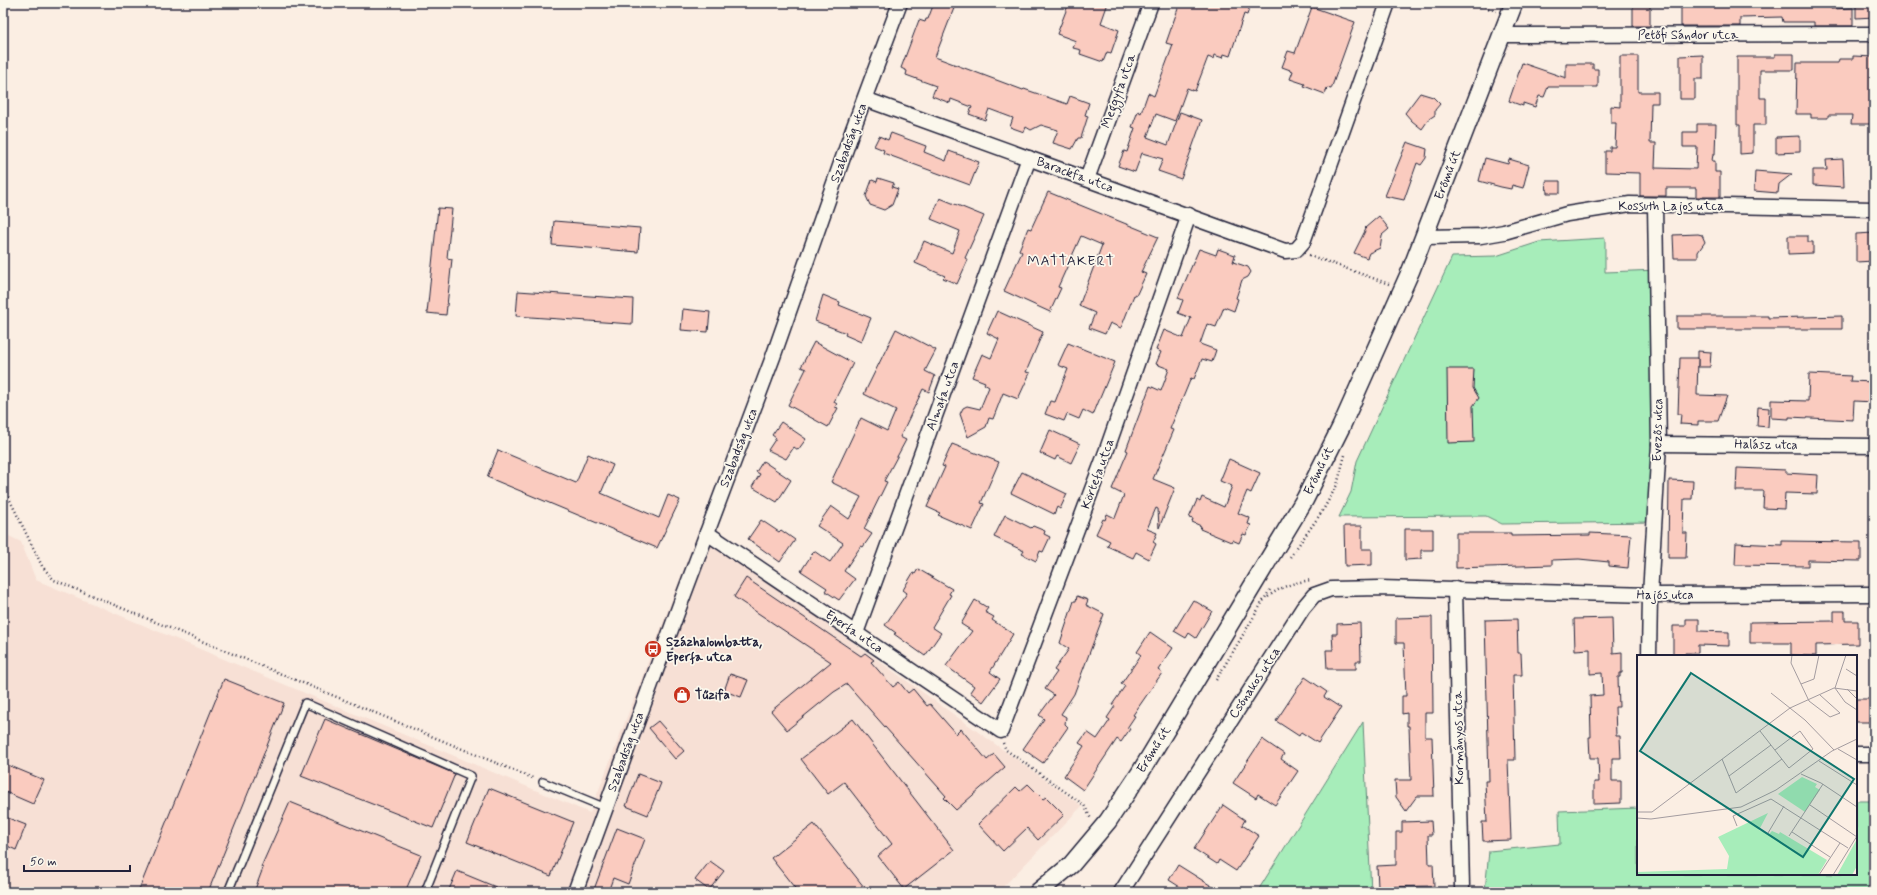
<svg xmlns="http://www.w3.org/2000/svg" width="1877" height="895" font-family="Mynerve,sans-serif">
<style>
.built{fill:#f7e0d5}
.green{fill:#a7edba;stroke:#64887a}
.building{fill:#facbbf;stroke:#22223b}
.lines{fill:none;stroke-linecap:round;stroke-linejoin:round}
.service-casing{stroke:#22223b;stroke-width:10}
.minor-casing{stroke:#22223b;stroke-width:17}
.tertiary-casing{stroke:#22223b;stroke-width:20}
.path{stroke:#22223b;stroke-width:2.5;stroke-dasharray:1 3;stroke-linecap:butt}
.service{stroke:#fbf7ec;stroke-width:7}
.minor{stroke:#fbf7ec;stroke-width:14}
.tertiary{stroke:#fbf7ec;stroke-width:17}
.labels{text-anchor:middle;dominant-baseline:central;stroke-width:3.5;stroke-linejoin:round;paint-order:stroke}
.street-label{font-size:13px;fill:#22223b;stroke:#fbf7ec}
.poi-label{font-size:13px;font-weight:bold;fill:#22223b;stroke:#fbf7ec;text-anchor:start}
.neighbourhood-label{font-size:14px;letter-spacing:1px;fill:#22223b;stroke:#fbf7ec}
.inset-road{fill:none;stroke:#a49ca0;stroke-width:1}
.view{fill:#0f766e;fill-opacity:0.15;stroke:#0f766e;stroke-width:2}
.inset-edge{fill:none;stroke:#22223b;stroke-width:2}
</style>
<rect width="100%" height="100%" fill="#fbeee3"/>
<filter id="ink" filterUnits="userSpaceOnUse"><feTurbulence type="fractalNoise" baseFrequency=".025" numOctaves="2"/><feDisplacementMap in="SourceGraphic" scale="8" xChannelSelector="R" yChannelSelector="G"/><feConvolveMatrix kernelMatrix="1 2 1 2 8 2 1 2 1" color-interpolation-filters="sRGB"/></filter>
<g filter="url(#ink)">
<polygon class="built" points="698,532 1082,806 998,892 3,892 3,533 21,542 36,580 590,813"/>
<g class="green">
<polygon points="1605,238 1605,272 1659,270 1655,522 1502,524 1486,516 1339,517 1351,492 1357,461 1452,257 1496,256 1539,242"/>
<polygon points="1363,722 1371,892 1257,892"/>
<polygon points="1856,801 1874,801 1874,892 1483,892 1485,891 1489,851 1560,844 1559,811 1638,808 1638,874 1856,874"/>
</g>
<g class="building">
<polygon points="934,3 956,3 935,57 1023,90 1024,89 1067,104 1070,96 1089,103 1085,115 1088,116 1081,138 1078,138 1072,149 1053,143 1058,130 1041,125 1031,130 1026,127 1024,132 1010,127 1013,118 989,109 985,120 969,114 972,107 951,99 950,103 932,96 936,86 906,75 907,71 901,68 919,20 925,22 926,19 928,19"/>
<polygon points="1069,3 1108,3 1101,23 1119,30 1111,53 1107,52 1103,62 1080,54 1081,50 1073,48 1076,41 1057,34"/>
<polygon points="1180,3 1251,3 1247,15 1244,14 1230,56 1224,54 1223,58 1214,55 1213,59 1208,57 1195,91 1187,88 1175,121 1156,114 1147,137 1168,145 1180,112 1202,120 1181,179 1158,171 1163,159 1142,153 1135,172 1118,166 1124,151 1127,152 1135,128 1132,127 1138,111 1141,113 1148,93 1154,96 1173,45 1166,43"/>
<rect x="1633" y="3" width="17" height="23"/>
<polygon points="1681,3 1705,5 1751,3 1831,3 1831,9 1853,8 1853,26 1814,26 1814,22 1783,22 1782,17 1740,18 1740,26 1681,26"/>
<polygon points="1856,3 1874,3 1874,17 1856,18"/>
<polygon points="1312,7 1355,22 1331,89 1327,88 1325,94 1304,86 1305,84 1290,79 1293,71 1282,67 1288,51 1295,53"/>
<polygon points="1775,54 1794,54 1794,70 1760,70 1760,98 1766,98 1766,125 1753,125 1753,153 1740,154 1740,125 1737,125 1737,57 1775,57"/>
<polygon points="1703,55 1703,79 1695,79 1695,99 1680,99 1680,56"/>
<polygon points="1620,56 1638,56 1638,92 1658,92 1658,103 1651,103 1650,143 1656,143 1655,168 1696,169 1697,147 1683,147 1683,132 1697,132 1697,124 1716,124 1715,154 1713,154 1712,161 1715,161 1715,172 1720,172 1720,197 1696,197 1696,188 1666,188 1666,196 1640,196 1640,173 1605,172 1605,151 1610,151 1610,147 1615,147 1616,123 1611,123 1611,106 1620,107"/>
<polygon points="1853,56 1874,57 1874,124 1851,124 1852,115 1828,115 1828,118 1811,118 1811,114 1796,114 1797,63 1838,63 1839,59 1853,59"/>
<polygon points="1522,63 1566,78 1566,64 1593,64 1593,69 1598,69 1598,87 1548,87 1544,97 1539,96 1535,107 1523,103 1523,106 1509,101"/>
<polygon points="1420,93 1433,97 1440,104 1435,110 1435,115 1429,119 1422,129 1412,121 1405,113"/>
<polygon points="891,133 926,146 924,152 946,161 949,151 979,162 970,185 883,153 884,150 874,146 879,136 888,140"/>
<polygon points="1800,136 1800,152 1776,153 1776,137"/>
<polygon points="1407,142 1427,149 1426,158 1421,165 1417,163 1404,200 1385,196"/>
<polygon points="1485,158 1508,164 1509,159 1529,165 1523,188 1512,185 1511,189 1501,187 1479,181"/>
<polygon points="1843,159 1844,187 1813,185 1813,170 1827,170 1826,160"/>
<polygon points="1755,171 1792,174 1779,184 1778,193 1754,191"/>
<polygon points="878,178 894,183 892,187 898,189 892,205 884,210 870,205 866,196 872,180 877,182"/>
<polygon points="1546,181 1560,181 1560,193 1547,193"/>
<polygon points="1048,192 1158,237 1141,272 1146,274 1136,296 1134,295 1121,328 1110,323 1105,334 1089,328 1095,313 1079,306 1102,245 1081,236 1058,287 1061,288 1050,312 1004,291 1022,252 1019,250 1028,228 1031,229"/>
<polygon points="940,198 984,216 965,258 968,260 957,284 943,278 945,276 915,263 924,241 952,253 960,231 931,219"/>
<polygon points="438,208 452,209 447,258 452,259 446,315 427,313"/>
<polygon points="1379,216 1389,229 1382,235 1380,248 1369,253 1367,258 1354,253 1366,229 1365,228"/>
<polygon points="554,221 640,228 638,252 552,245"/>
<polygon points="1874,233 1874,261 1856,262 1856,234"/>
<polygon points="1698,234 1702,235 1705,242 1698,252 1698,258 1674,258 1673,235"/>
<polygon points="1788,236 1808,236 1808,242 1813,242 1813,253 1788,254"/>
<polygon points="1199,249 1216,255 1218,249 1235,255 1233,262 1248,267 1251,272 1248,277 1242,280 1236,298 1238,299 1234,311 1224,307 1216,327 1207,324 1200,344 1216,350 1212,362 1202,359 1194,379 1191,378 1170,429 1174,430 1153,479 1175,488 1159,528 1158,509 1156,508 1147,529 1157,533 1153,542 1156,544 1149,559 1136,552 1133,558 1107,546 1110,541 1096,534 1103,519 1105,520 1107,514 1115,518 1124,495 1112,489 1128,451 1126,450 1150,386 1161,391 1169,369 1156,364 1161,352 1156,350 1164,330 1183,338 1191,318 1178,313 1183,300 1178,298"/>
<polygon points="518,291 633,299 632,324 516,316"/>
<polygon points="823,295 840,302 839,305 871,318 861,342 845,335 846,333 815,321"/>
<polygon points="683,309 710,312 708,332 681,330"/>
<polygon points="997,311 1043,332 1026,372 1030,373 1018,399 1003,393 993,419 989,418 986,427 968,437 960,414 963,408 967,406 980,409 989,387 984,384 985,382 972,377 982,354 991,358 999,339 987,333"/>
<polygon points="1677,316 1768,316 1768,318 1842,316 1842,329 1677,329"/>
<polygon points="896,329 936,350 925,371 935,376 929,392 923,389 900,437 906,440 884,481 887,482 864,529 872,534 863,547 861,546 844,571 855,579 839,600 825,591 827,588 801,571 814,551 830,562 843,543 817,526 831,506 849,519 861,497 831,482 861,418 887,431 896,410 864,394"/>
<polygon points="814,342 853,363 834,402 837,404 835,407 838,408 828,427 788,405 806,369 801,367"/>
<polygon points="1068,343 1115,362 1093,415 1083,410 1079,419 1067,414 1064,421 1045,414 1050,401 1055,402 1068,369 1058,365"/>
<polygon points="1698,351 1711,352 1710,367 1698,367"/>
<polygon points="1680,358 1698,358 1697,395 1727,396 1718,421 1698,421 1698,425 1680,424 1681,414 1678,414"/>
<polygon points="1447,369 1474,369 1473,388 1479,398 1473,406 1474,442 1448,443"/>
<polygon points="1809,374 1851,376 1850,381 1874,382 1874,402 1854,401 1853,420 1789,417 1789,419 1771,418 1771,400 1808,401"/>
<polygon points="1758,407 1769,408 1768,427 1757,426"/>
<polygon points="781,422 806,439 798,450 794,447 786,459 768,450 776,438 772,435"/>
<polygon points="1050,430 1080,444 1071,463 1057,456 1055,460 1040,453"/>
<polygon points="952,444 999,462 981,503 984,504 972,530 938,515 940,513 927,507 945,467 942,466"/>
<polygon points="498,450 576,483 588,454 613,465 601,493 659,518 668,495 680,500 657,548 487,477"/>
<polygon points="1229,459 1260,473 1251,493 1247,491 1238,513 1250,518 1248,524 1251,525 1246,535 1243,534 1239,543 1232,540 1231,542 1200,529 1201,526 1192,522 1193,519 1189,518 1197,500 1200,502 1202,497 1224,507 1232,486 1220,481"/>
<polygon points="763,461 791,480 777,502 752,487 760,474 756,472"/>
<polygon points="1737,468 1786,470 1786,473 1818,475 1817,494 1785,493 1784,509 1763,508 1764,491 1736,491"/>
<polygon points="1022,472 1067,494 1060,509 1057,507 1054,514 1011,493"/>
<polygon points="1669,480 1693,481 1692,499 1684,499 1683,533 1687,533 1686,558 1668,558"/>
<polygon points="1005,515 1031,528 1033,526 1045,531 1044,534 1050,537 1043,552 1040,551 1036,561 1022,554 1024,551 994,537"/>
<polygon points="761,520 779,532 781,530 795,540 780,562 748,539"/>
<polygon points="1344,526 1362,526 1362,549 1372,549 1372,565 1345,566"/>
<polygon points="1405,529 1433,529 1433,550 1421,550 1421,559 1405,560"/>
<polygon points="1456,533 1511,533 1511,536 1590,535 1590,533 1631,535 1628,568 1609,566 1609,562 1579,559 1552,560 1552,565 1456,568"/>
<polygon points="1782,541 1861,542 1861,561 1808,560 1808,566 1735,565 1736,543 1782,545"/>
<polygon points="918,569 952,589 949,594 951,595 932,627 941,633 925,656 894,634 896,633 885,625 907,593 903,590 913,573 915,574"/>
<polygon points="746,578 861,656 865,653 874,660 871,662 893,687 899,682 908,693 913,689 927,706 930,704 956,734 961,729 987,760 994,754 1005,767 956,810 944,798 946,796 847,684 834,692 787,730 771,711 831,662 734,597"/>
<polygon points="1077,596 1088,600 1086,605 1104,614 1074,694 1061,714 1066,717 1065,724 1068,727 1043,763 1023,749 1044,719 1039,715 1054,695 1045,689 1057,672 1054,670 1069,649 1060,643 1074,601 1076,601"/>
<polygon points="975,600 988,608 985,612 994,617 992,620 1013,634 990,672 1000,679 983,702 970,692 974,686 946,666 972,631 961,624"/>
<polygon points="1193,600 1212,611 1196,638 1189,633 1186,638 1174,631"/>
<polygon points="1834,611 1845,611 1845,621 1858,621 1858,644 1816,645 1816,656 1791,655 1791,643 1750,643 1750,622 1834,621"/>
<polygon points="1432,617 1433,713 1425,713 1425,737 1432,737 1434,796 1417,796 1406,811 1396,797 1395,780 1411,780 1409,726 1407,726 1407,713 1402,714 1402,696 1406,696 1404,643 1396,643 1396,618"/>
<polygon points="1612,618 1613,653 1622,652 1622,673 1620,673 1620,677 1618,677 1619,707 1615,707 1616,736 1620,736 1621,758 1612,758 1612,781 1621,781 1621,803 1594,804 1594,782 1599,782 1598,758 1590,758 1589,737 1591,737 1590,696 1603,695 1602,673 1590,674 1590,649 1575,650 1574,619"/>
<polygon points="1517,619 1518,653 1521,653 1522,675 1513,675 1515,760 1508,760 1511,840 1483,841 1482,822 1487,822 1485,781 1489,781 1485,620"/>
<polygon points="1686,619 1699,619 1699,631 1729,632 1729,646 1698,645 1698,653 1685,653 1685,656 1673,656 1673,626 1686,626"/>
<polygon points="1360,623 1361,661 1356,661 1356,669 1327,669 1326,650 1333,650 1332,634 1337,634 1337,624"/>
<polygon points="1150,632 1173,648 1158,670 1162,673 1133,715 1135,716 1127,728 1130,729 1121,742 1117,739 1083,790 1064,776 1084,746 1079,743 1087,732 1097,739 1110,720 1107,718 1115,706 1112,705 1125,686 1121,684 1141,655 1137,652"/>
<polygon points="730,674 748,680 741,697 724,691"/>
<polygon points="1305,677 1327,692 1324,697 1341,708 1318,743 1301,732 1299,736 1276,721"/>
<polygon points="224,679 284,703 255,776 208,892 138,892"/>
<rect x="1856" y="699" width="18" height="23"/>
<polygon points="325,719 455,774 433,828 301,776"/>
<polygon points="853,719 954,850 904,889 878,856 892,844 844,782 828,794 801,759"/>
<polygon points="658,721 684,751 675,759 649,728"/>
<polygon points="1262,739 1284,754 1281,759 1298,771 1275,805 1258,794 1256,798 1233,783"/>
<polygon points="3,763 44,780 33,804 3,791"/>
<polygon points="638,774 661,783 648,815 626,806"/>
<polygon points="1028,784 1043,799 1046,797 1064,815 1038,840 1027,828 1003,851 978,824 1016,787 1020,791"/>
<polygon points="489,788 573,822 551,876 467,842"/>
<polygon points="290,802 421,855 405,892 254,892 263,868 261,867"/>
<polygon points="1223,805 1245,820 1242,825 1259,836 1236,871 1219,860 1217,864 1194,849"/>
<polygon points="3,816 26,825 16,850 3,844"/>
<polygon points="1431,821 1432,835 1428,835 1429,864 1433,864 1434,886 1378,887 1377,866 1396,865 1396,832 1402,832 1402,822"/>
<polygon points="814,824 868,892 798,892 771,858"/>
<polygon points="617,828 645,839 628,884 613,878 608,892 593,892"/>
<polygon points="710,861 724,871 709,890 695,880"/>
<polygon points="1178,865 1221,892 1188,892 1169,880"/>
<polygon points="457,871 508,892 448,892"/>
</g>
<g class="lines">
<defs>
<g id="service">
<polyline points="543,782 606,808"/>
<polyline points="228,892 305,703 471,776 425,892"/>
</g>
<g id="minor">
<polyline points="1502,35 1874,34"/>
<polyline points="865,99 1285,251 1296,250 1303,242 1388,3"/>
<polyline points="1087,179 1151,3"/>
<polyline points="1424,237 1481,236 1504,232 1567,214 1630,204 1874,209"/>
<polyline points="1659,444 1874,446"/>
<polyline points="707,533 1001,731 1106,452 1189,215"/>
<polyline points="1455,589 1462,887"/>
<polyline points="856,633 1029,158"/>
<polyline points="1649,656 1650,595 1659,444 1655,205"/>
<polyline points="1856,754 1874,754"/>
<polyline points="575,892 681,602 773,357 853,129 900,3"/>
<polyline points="1121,892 1303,608 1314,595 1331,589 1380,588 1650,595 1874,594"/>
</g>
<polyline id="tertiary" points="1038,892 1071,865 1108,821 1140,773 1305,499 1341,427 1411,270 1514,3"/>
</defs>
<use href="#service" class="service-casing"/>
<use href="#minor" class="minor-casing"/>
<use href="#tertiary" class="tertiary-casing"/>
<g class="path">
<polyline points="1473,3 1496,11"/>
<polyline points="1309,255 1389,284"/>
<polyline points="3,486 42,566 54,580 535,779"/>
<polyline points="1290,557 1322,512 1337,485 1345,455"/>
<path d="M1268,597C1281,586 1296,582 1312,580"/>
<polyline points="1216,680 1271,588"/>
<polyline points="1003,743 1006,750 1084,805 1091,819"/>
</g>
<use href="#service" class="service"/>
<use href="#minor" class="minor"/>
<use href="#tertiary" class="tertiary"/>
</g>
</g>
<defs>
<symbol id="bus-disc" viewBox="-11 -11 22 22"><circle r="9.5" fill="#c8321e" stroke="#fbf7ec"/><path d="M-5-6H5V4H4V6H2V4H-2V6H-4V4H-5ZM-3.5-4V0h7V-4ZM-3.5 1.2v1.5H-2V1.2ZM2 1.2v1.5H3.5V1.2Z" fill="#fff"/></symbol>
<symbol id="shop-disc" viewBox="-11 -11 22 22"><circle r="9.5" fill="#c8321e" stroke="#fbf7ec"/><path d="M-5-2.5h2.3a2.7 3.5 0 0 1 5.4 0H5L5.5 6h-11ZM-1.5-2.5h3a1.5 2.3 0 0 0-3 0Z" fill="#fff"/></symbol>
</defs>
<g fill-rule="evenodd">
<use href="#bus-disc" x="643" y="639" width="20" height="20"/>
<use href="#shop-disc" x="672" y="685" width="20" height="20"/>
</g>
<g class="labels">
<g class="street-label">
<text x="1688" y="35">Petőfi Sándor utca</text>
<text transform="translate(1119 91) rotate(-70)">Meggyfa utca</text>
<text transform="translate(849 143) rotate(-70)">Szabadság utca</text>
<text transform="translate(1075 175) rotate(20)">Barackfa utca</text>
<text transform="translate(1448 175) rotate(-69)">Erőmű út</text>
<text x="1671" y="206">Kossuth Lajos utca</text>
<text transform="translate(943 396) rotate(-70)">Almafa utca</text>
<text transform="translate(1658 430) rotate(-89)">Evezős utca</text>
<text transform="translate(1766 445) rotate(1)">Halász utca</text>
<text transform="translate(739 448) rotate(-69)">Szabadság utca</text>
<text transform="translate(1319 471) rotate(-64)">Erőmű út</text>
<text transform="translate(1098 474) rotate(-70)">Körtefa utca</text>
<text x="1665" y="595">Hajós utca</text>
<text transform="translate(854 632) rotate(34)">Eperfa utca</text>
<text transform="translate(1255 683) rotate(-57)">Csónakos utca</text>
<text transform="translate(1459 738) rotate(-91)">Kormányos utca</text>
<text transform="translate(1154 750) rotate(-58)">Erőmű út</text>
<text transform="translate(626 752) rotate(-70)">Szabadság utca</text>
</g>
<g class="poi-label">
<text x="666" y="642">Százhalombatta,<tspan x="666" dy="15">Eperfa utca</tspan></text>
<text x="695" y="695">Tűzifa</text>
</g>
<g class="neighbourhood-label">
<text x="1071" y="261">MATTAKERT</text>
</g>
</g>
<g transform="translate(1637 655)">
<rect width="220" height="220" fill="#fbeee3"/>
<path d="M165,122L180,129L178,132L183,135L168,157L141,139ZM131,158L122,175L132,179L135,176L142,179L143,177L190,205L181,220H0V217L90,214L92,201L81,182ZM220,184V211L215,220H200Z" fill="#a7edba"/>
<path class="inset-road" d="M155,0L154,8L172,46L193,62L203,58L183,40M209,14L220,21M164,29L177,24L182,0M198,33L209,0M198,33L208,47L220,55M210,34L220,44M134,38L168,65L197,95M123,76L151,112L152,113L176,94L163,76L138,95M201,94L220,105M85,104L99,138L145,104M182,106L220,130M164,119L184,128L220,152M92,121L134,90M173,150L220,182M0,157H15L153,53L197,33L220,36M0,163L14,164L104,152L139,135L195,96L220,84M100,171L96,161L134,144L211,193M155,177L193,202M131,178L147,151M152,181L186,129M182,220L203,188M196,220L220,181"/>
<path class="view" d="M54,18L217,124L166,202L3,96Z"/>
<rect width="220" height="220" class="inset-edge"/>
</g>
<rect width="1877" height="895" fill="none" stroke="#fbf7ec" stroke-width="16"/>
<rect x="8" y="8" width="1861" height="879" fill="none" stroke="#22223b" stroke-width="1.5" filter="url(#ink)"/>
<path d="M24 865v6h106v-6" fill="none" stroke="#22223b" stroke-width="2"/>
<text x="30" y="865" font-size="12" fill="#22223b" stroke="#fbf7ec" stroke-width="3" paint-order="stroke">50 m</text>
</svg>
